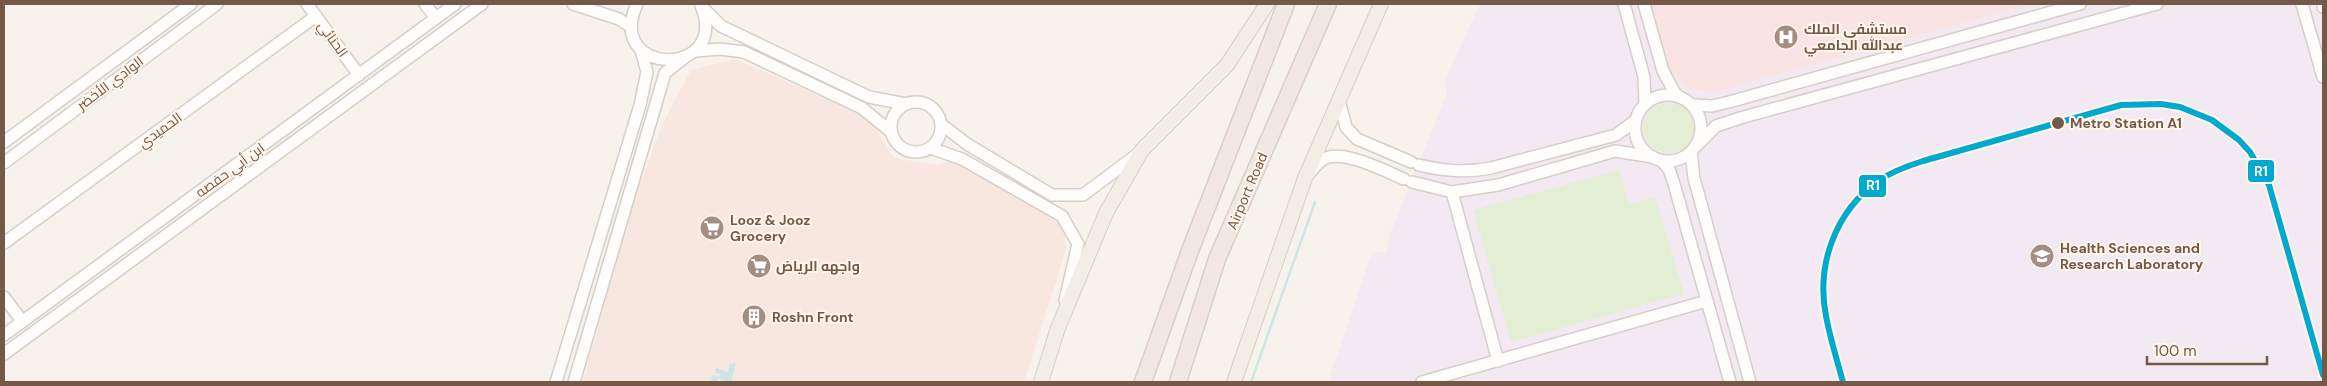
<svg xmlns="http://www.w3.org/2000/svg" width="2327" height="386" font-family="'DM Sans',Cairo,sans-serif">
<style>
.commercial{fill:#f7e7de}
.education{fill:#f3e9f3}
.medical{fill:#f9e4e3}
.green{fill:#e4eed5}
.water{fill:#cce6e8}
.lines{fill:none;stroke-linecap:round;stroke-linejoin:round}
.stream{stroke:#cce6e8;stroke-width:2.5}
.minor-casing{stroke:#d6cec8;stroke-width:14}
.major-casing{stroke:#d8cfc9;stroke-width:16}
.highway-casing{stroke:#d8cfc9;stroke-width:19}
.minor{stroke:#fefdfc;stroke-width:11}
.major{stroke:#f2ede5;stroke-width:14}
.highway{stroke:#f1e8e4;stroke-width:16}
.tram{stroke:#e4e2e5;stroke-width:1}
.rail-1-casing{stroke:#fff7ec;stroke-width:10}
.rail-1{stroke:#00a9ce;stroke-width:6}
.stop-dot{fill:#765849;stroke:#fff7ec;stroke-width:2}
.labels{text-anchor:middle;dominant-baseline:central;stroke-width:4;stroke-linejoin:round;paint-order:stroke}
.poi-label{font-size:14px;font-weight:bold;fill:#765849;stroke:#fff7ec;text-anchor:start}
.street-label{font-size:14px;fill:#765849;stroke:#fff7ec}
.stop-label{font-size:14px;font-weight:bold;fill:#765849;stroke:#fff7ec;text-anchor:start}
.line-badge{stroke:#fff7ec;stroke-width:2}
.badge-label{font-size:14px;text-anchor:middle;font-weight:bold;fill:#fff}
</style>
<rect width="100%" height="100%" fill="#f7f2eb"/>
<polygon class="commercial" points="735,59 863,115 875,128 894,158 935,165 959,160 1053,216 1064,229 1066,250 1024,382 583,382 631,209 662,125 691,70"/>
<polygon class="education" points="1480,4 2323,4 2323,382 1328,382 1371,255 1377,251 1386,253 1391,231 1447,94 1445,80"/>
<polygon class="medical" points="1651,4 2031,4 1718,91 1691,90 1670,71"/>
<g class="green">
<circle cx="1669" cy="128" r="25"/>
<polygon points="1619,170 1629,204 1655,197 1684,294 1511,342 1473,210"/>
</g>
<polygon class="water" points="736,363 731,382 718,379 717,382 711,382 712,375 719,377 720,374 715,373 716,368 728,372 730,364"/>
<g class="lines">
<polyline class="stream" points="1251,382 1315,202"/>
<defs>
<g id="minor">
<polyline points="307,4 359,75"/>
<polyline points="425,4 436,18"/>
<polyline points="573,4 619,19 631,27"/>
<path d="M637,4C604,76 728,79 702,8"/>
<polyline points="1624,4 1644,77 1645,104"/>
<polyline points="1644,4 1663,71 1676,95"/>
<polyline points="2302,4 2323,77"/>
<polyline points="2323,4 2323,7"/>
<polyline points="701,6 721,26 869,97 906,104"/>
<polyline points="695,51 720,49 744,52 862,108 890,131"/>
<circle cx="1668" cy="128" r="33"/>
<polyline points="1339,100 1346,127 1357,139 1411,162"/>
<circle cx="916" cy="127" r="25"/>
<polyline points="1693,105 1712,106 1729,102 2080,4"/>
<polyline points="941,124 967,144 1052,195 1083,195 1139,153"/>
<polyline points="4,142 191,4"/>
<polyline points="1697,145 1716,126 1740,118 2157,4"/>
<polyline points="930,148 962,159 1062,216 1078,244 1065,300"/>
<polyline points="1691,152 1694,178 1750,382"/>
<polyline points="1661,160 1669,169 1674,184 1730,382"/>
<polyline points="4,163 217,4"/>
<path d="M1419,165C1444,171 1465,173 1491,168L1616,135L1635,121"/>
<path d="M1308,175C1312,170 1317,164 1322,160C1340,147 1385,171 1404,179"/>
<polyline points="1412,182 1452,192 1498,185 1615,151 1653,157"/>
<polyline points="1452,192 1498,361"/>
<polyline points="4,243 316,16"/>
<polyline points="4,297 22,321"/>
<polyline points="4,335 455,4"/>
<polyline points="4,354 482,4"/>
<polyline points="556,382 640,105 647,72 641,50"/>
<polyline points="574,382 665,73 684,58"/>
<polyline points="1422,382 1707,301"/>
</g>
<g id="major">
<polyline points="1041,382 1058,328 1106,213 1142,150 1227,65 1267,4"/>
<polyline points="1234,382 1305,178 1381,4"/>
</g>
<g id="highway">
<polyline points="1143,382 1191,248 1286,4"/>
<polyline points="1178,382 1217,259 1328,4"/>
</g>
</defs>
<use href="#minor" class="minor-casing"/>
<use href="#major" class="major-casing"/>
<use href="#highway" class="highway-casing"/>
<use href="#minor" class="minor"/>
<use href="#major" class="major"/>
<use href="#highway" class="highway"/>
<path class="tram" d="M1843,382C1837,360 1830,338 1826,316C1816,265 1835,212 1878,181C1891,172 1907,166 1923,161L2121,105L2161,104L2180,107L2212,120L2239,140L2250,152L2269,185L2323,375"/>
<defs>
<path id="rail-1" d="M1843,382C1837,360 1830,338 1826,316C1816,265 1835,212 1878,181C1891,172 1907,166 1923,161L2121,105L2161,104L2180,107L2212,120L2239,140L2250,152L2269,185L2323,375"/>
</defs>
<use href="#rail-1" class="rail-1-casing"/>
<use href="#rail-1" class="rail-1"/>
</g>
<defs>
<symbol id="hospital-disc" viewBox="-11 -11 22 22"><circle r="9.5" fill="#a38e82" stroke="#fff7ec"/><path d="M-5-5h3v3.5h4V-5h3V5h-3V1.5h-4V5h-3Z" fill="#fff"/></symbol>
<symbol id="supermarket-disc" viewBox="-11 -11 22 22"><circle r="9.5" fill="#a38e82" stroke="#fff7ec"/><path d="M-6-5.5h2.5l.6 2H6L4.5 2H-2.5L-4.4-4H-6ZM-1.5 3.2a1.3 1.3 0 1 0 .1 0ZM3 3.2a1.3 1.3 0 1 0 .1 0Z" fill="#fff"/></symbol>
<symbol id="university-disc" viewBox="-11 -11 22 22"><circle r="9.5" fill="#a38e82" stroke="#fff7ec"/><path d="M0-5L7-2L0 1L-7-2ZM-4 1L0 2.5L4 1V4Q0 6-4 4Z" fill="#fff"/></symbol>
<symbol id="building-disc" viewBox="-11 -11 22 22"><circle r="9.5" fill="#a38e82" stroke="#fff7ec"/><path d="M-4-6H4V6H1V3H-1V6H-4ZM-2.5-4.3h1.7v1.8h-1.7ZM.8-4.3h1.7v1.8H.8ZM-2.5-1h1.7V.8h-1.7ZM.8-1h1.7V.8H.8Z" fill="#fff"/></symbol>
</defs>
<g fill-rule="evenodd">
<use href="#hospital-disc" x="1772" y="23" width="28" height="28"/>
<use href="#supermarket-disc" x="698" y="214" width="28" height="28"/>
<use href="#university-disc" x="2028" y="242" width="28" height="28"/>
<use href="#supermarket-disc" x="745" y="252" width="28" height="28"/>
<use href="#building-disc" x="740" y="303" width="28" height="28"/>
</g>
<circle class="stop-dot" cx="2058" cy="123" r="7"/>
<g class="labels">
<g class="poi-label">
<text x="1804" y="29">مستشفى الملك<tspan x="1804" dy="16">عبدالله الجامعي</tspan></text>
<text x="730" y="220">Looz &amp; Jooz<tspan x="730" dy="16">Grocery</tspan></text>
<text x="2060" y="248">Health Sciences and<tspan x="2060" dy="16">Research Laboratory</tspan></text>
<text x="776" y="266">واجهه الرياض</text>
<text x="772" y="317">Roshn Front</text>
</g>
<g class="street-label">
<text transform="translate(333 39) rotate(54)">الحنائي</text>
<text transform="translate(110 83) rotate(-37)">الوادي الأخضر</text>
<text transform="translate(160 130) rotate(-36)">الحميدي</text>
<text transform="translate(230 170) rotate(-36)">ابن أبي حفصه</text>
<text transform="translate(1247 191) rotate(-67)">Airport Road</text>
</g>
<g class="stop-label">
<text x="2070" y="123">Metro Station A1</text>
</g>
</g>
<g class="line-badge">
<rect x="2247" y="159" width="28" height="24" rx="5" fill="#00a9ce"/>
<rect x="1858" y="174" width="29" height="24" rx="5" fill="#00a9ce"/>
</g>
<g class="badge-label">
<text x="2261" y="176">R1</text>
<text x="1873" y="190">R1</text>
</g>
<rect width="2327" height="386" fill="none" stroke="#765849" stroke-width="10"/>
<path d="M2147 356v8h120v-8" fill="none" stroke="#765849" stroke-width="2.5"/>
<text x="2154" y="356" font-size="15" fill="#765849" stroke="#fff7ec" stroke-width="4" paint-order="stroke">100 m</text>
</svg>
